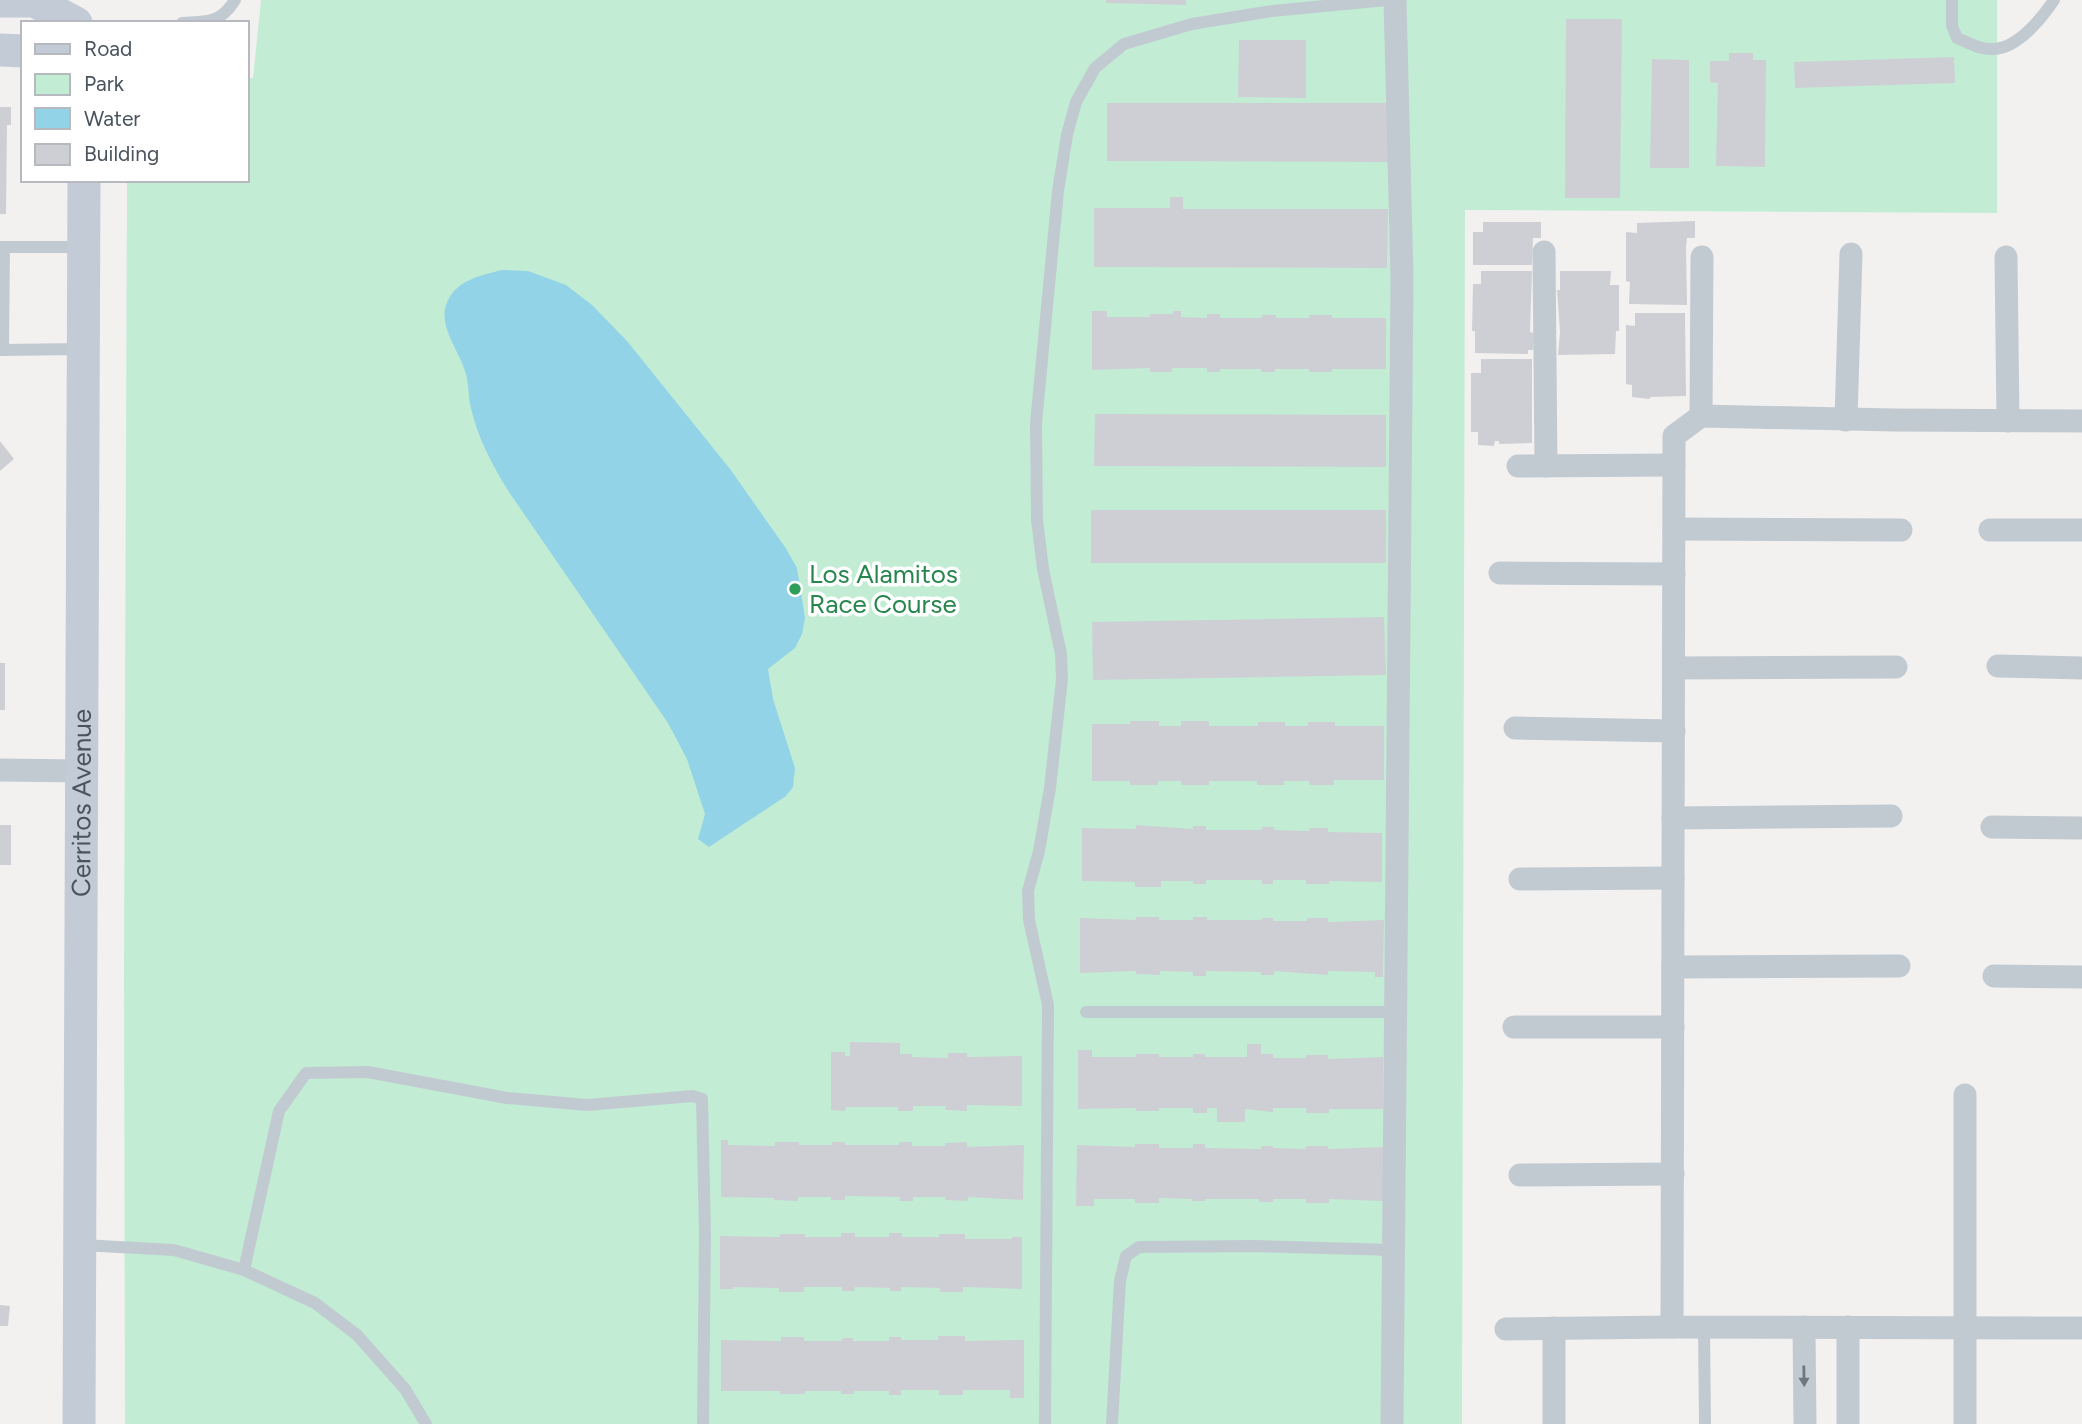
<svg xmlns="http://www.w3.org/2000/svg" width="2082" height="1424" font-family="Figtree,sans-serif">
<style>
.green{fill:#c2edd4}
.water{fill:#92d3e7}
.building{fill:#cecfd5}
.lines{fill:none;stroke-linecap:round;stroke-linejoin:round}
.lane{stroke:#c2cad1;stroke-width:12}
.street{stroke:#c2cad1;stroke-width:23}
.secondary{stroke:#c2cbd6;stroke-width:33}
.oneway{fill:#6d7780}
.leisure-dot{fill:#2e9e5b;stroke:#fff;stroke-width:2.5}
.labels{text-anchor:middle;dominant-baseline:central;stroke-width:7;stroke-linejoin:round;paint-order:stroke}
.leisure-label{font-size:26px;fill:#27864d;stroke:#fff;text-anchor:start}
.street-label{font-size:26px;fill:#49535d;stroke:#fff}
</style>
<rect width="100%" height="100%" fill="#f3f1f0"/>
<polygon class="green" points="261,0 1997,0 1997,213 1465,210 1462,1424 125,1424 124,965 127,180 247,180 247,78 253,78"/>
<path class="water" d="M502,270L528,271L566,285L592,305L627,341L730,469L785,547L797,568L805,618L802,634L795,648L768,669L773,699L795,768L793,787L786,796L709,847L698,839L705,814L687,759L668,723L511,495C494,468 478,440 471,408C468,396 469,383 465,371C459,351 439,327 446,305C455,280 479,276 502,270Z"/>
<g class="building">
<polygon points="1106,0 1186,0 1186,5 1106,3"/>
<polygon points="1566,19 1622,19 1620,198 1565,198"/>
<polygon points="1239,40 1306,40 1306,98 1238,97"/>
<polygon points="1729,53 1753,53 1753,60 1766,60 1765,167 1716,166 1718,83 1710,82 1710,61 1729,61"/>
<polygon points="1954,57 1955,83 1795,88 1794,62"/>
<polygon points="1652,59 1689,60 1689,168 1650,168"/>
<polygon points="1107,103 1388,103 1388,162 1107,161"/>
<polygon points="0,107 11,107 11,125 7,125 6,214 0,214"/>
<polygon points="1170,197 1183,197 1183,209 1388,209 1387,268 1094,267 1094,208 1170,208"/>
<polygon points="1695,221 1695,238 1687,238 1686,247 1687,305 1629,304 1630,282 1626,281 1626,232 1637,233 1637,223"/>
<polygon points="1483,222 1541,222 1541,238 1533,238 1532,265 1473,265 1473,232 1483,232"/>
<polygon points="1481,271 1532,271 1530,332 1534,333 1533,350 1528,350 1528,354 1475,353 1475,331 1472,331 1473,284 1481,284"/>
<polygon points="1560,271 1611,271 1610,285 1619,285 1619,331 1616,331 1615,354 1558,355 1560,332 1557,290 1560,290"/>
<polygon points="1092,311 1107,311 1107,317 1150,317 1150,314 1173,314 1173,311 1181,311 1181,317 1207,318 1207,314 1220,314 1220,318 1262,318 1262,315 1276,315 1276,318 1309,318 1309,315 1332,315 1332,318 1386,318 1386,369 1332,369 1332,372 1309,372 1309,369 1275,369 1275,372 1261,372 1261,369 1220,369 1220,372 1207,372 1207,368 1172,368 1172,372 1150,372 1150,368 1092,370"/>
<polygon points="1635,313 1685,313 1686,396 1650,397 1650,399 1632,397 1632,385 1626,384 1626,325 1635,326"/>
<polygon points="1481,359 1532,359 1532,443 1499,444 1499,441 1495,441 1494,446 1478,445 1478,432 1471,432 1471,373 1481,373"/>
<polygon points="1095,414 1386,415 1386,467 1094,466"/>
<polygon points="0,441 14,459 0,471"/>
<rect x="1091" y="510" width="295" height="53"/>
<polygon points="1384,617 1386,675 1093,680 1092,622"/>
<rect x="0" y="663" width="5" height="47"/>
<polygon points="1130,721 1159,721 1159,726 1181,726 1181,721 1209,721 1209,726 1258,726 1258,722 1285,722 1285,726 1308,726 1308,722 1335,722 1335,726 1384,726 1384,780 1334,780 1334,785 1309,785 1309,781 1284,781 1284,785 1257,785 1257,781 1209,781 1209,785 1181,785 1181,781 1158,781 1158,785 1130,785 1130,781 1092,781 1092,724 1130,724"/>
<rect x="0" y="825" width="11" height="40"/>
<polygon points="1136,825 1193,829 1193,826 1206,826 1206,830 1262,830 1262,827 1274,827 1274,830 1309,831 1309,828 1328,828 1328,832 1382,833 1382,882 1329,881 1329,884 1306,884 1306,880 1273,880 1273,884 1262,884 1262,880 1206,880 1206,884 1193,884 1193,881 1161,881 1161,887 1135,887 1135,882 1082,881 1082,828 1136,829"/>
<polygon points="1136,917 1159,917 1159,920 1193,920 1193,917 1207,917 1207,920 1262,920 1262,918 1273,918 1273,921 1307,921 1307,918 1328,918 1328,922 1384,920 1383,977 1375,977 1375,972 1328,971 1328,975 1274,971 1274,975 1261,975 1261,972 1206,971 1206,976 1193,976 1193,972 1160,971 1160,975 1136,974 1136,971 1080,973 1080,918 1136,920"/>
<polygon points="850,1042 900,1043 900,1054 912,1054 912,1057 948,1058 948,1053 967,1053 967,1057 1022,1056 1022,1106 967,1105 967,1111 945,1110 946,1106 913,1106 913,1111 898,1111 898,1107 846,1107 845,1111 831,1110 831,1052 845,1052 845,1056 850,1056"/>
<polygon points="1247,1044 1261,1044 1261,1054 1273,1054 1273,1058 1306,1058 1306,1055 1328,1055 1328,1059 1383,1057 1383,1109 1329,1109 1329,1113 1306,1113 1306,1108 1273,1108 1273,1112 1245,1109 1245,1122 1217,1122 1217,1108 1207,1108 1207,1113 1193,1113 1193,1108 1159,1108 1159,1111 1136,1111 1136,1108 1078,1109 1078,1050 1092,1050 1092,1057 1136,1057 1136,1054 1159,1054 1159,1057 1193,1057 1193,1054 1205,1054 1205,1057 1247,1057"/>
<polygon points="721,1140 728,1140 728,1145 775,1146 775,1142 799,1142 799,1145 832,1145 832,1142 845,1142 845,1145 899,1145 899,1142 912,1142 912,1146 945,1146 945,1143 967,1142 967,1147 1024,1145 1023,1200 968,1197 968,1201 945,1200 946,1197 913,1197 913,1201 900,1201 900,1197 845,1196 845,1200 831,1200 831,1197 798,1197 798,1201 774,1200 774,1198 721,1197"/>
<polygon points="1135,1144 1159,1144 1159,1148 1193,1148 1193,1144 1205,1144 1205,1148 1261,1149 1261,1146 1273,1146 1273,1148 1306,1149 1306,1146 1328,1146 1328,1149 1383,1147 1383,1201 1329,1199 1329,1203 1306,1203 1306,1199 1273,1199 1273,1202 1259,1202 1259,1199 1205,1199 1205,1201 1192,1201 1192,1199 1159,1198 1159,1203 1135,1203 1135,1199 1094,1199 1094,1206 1076,1206 1077,1145 1135,1147"/>
<polygon points="841,1233 855,1233 855,1237 889,1237 889,1233 902,1233 902,1237 939,1237 939,1234 965,1234 965,1239 1012,1239 1012,1237 1022,1237 1022,1289 963,1287 963,1292 940,1292 940,1288 901,1287 901,1291 890,1291 890,1288 855,1287 854,1291 842,1291 842,1287 804,1287 804,1292 779,1292 779,1288 733,1287 733,1289 720,1289 720,1236 780,1237 780,1234 805,1234 805,1237 841,1237"/>
<polygon points="0,1305 10,1306 8,1326 0,1326"/>
<polygon points="938,1336 965,1336 965,1341 1024,1340 1024,1398 1010,1398 1010,1390 963,1390 963,1395 939,1395 939,1390 901,1390 901,1395 889,1395 889,1391 854,1391 854,1394 841,1394 841,1391 805,1391 805,1394 780,1394 780,1391 721,1391 721,1340 781,1341 781,1337 804,1337 804,1341 842,1341 842,1338 853,1338 853,1341 889,1341 889,1337 901,1337 901,1340 938,1340"/>
</g>
<g class="lines">
<g class="lane">
<path d="M1952,0V26L1957,38C1969,43 1981,50 1994,49C2018,48 2042,18 2054,0"/>
<path d="M182,23C207,22 221,23 235,0"/>
<polyline points="0,247 84,247"/>
<polyline points="0,350 83,349"/>
<polyline points="3,350 4,247"/>
<polyline points="1086,1012 1395,1012"/>
<polyline points="82,1245 174,1250 244,1270 315,1303 357,1335 405,1389 426,1424"/>
<polyline points="244,1270 279,1111 306,1073 368,1072 507,1098 587,1105 693,1096 702,1099 705,1234 703,1424"/>
<polyline points="1704,1327 1705,1424"/>
<polyline points="1045,1424 1048,1005 1029,920 1028,891 1039,851 1050,788 1062,679 1061,654 1043,569 1037,520 1036,423 1058,191 1067,135 1076,102 1095,68 1124,44 1192,24 1272,11 1387,0"/>
<polyline points="1112,1424 1120,1281 1126,1256 1139,1247 1254,1246 1393,1250"/>
</g>
<g class="street">
<polyline points="1544,252 1546,466"/>
<polyline points="2006,257 2008,421"/>
<polyline points="1701,416 1702,257"/>
<polyline points="1846,420 1851,254"/>
<polyline points="2082,421 1894,420 1701,416 1674,436 1672,1327 2082,1328"/>
<polyline points="1518,466 1674,465"/>
<polyline points="1674,529 1901,530"/>
<polyline points="1990,530 2082,530"/>
<polyline points="1500,573 1674,574"/>
<polyline points="1998,666 2082,668"/>
<polyline points="1674,668 1896,667"/>
<polyline points="1515,728 1674,731"/>
<polyline points="0,770 82,771"/>
<polyline points="1673,818 1891,816"/>
<polyline points="1992,827 2082,828"/>
<polyline points="1520,879 1673,878"/>
<polyline points="1673,967 1899,966"/>
<polyline points="1994,976 2082,977"/>
<polyline points="1514,1027 1673,1027"/>
<polyline points="1520,1175 1673,1174"/>
<polyline points="1804,1327 1805,1424"/>
<polyline points="1554,1328 1554,1424"/>
<polyline points="1506,1329 1672,1327"/>
<polyline points="1392,1424 1402,278 1395,0"/>
<polyline points="1848,1424 1848,1327"/>
<polyline points="1965,1424 1965,1095"/>
</g>
<g class="secondary">
<polyline points="0,1 34,1 76,23"/>
<polyline points="0,50 23,51"/>
<path id="s1" d="M79,1424L84,180"/>
</g>
</g>
<defs><path id="oneway-solid" d="M-6-.8H1V-3.2L6.5 0L1 3.2V.8H-6Z" transform="scale(1.75)"/></defs>
<use class="oneway" href="#oneway-solid" transform="translate(1804 1376) rotate(89)"/>
<circle class="leisure-dot" cx="795" cy="589" r="7"/>
<g class="labels">
<g class="leisure-label">
<text x="809" y="574">Los Alamitos<tspan x="809" dy="30">Race Course</tspan></text>
</g>
<g class="street-label">
<text stroke="none"><textPath href="#s1" startOffset="621">Cerritos Avenue</textPath></text>
</g>
</g>
<rect x="21" y="21" width="228" height="161" fill="#ffffff" stroke="#b6babe" stroke-width="2"/>
<rect x="35" y="44" width="35" height="10" fill="#c2cbd6" stroke="#b6babe" stroke-width="2"/>
<text x="84" y="56" font-size="21" fill="#49535d">Road</text>
<rect x="35" y="74" width="35" height="21" fill="#c2edd4" stroke="#b6babe" stroke-width="2"/>
<text x="84" y="91" font-size="21" fill="#49535d">Park</text>
<rect x="35" y="108" width="35" height="21" fill="#92d3e7" stroke="#b6babe" stroke-width="2"/>
<text x="84" y="126" font-size="21" fill="#49535d">Water</text>
<rect x="35" y="144" width="35" height="21" fill="#cecfd5" stroke="#b6babe" stroke-width="2"/>
<text x="84" y="161" font-size="21" fill="#49535d">Building</text>
</svg>
